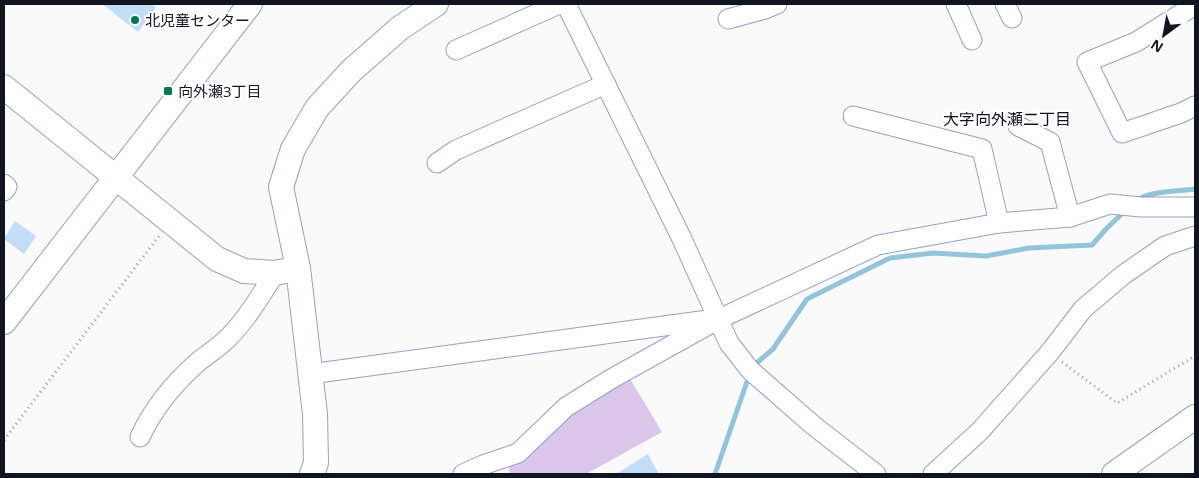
<svg xmlns="http://www.w3.org/2000/svg" width="1199" height="478" font-family="'Open Sans','Noto Sans JP',sans-serif">
<style>
.green{fill:#dac6ea}
.lines{fill:none;stroke-linecap:round;stroke-linejoin:round}
.stream{stroke:#94c4d9;stroke-width:5}
.building{fill:#c2ddf7}
.minor-casing{stroke:#95a1c0;stroke-width:21}
.tertiary-casing{stroke:#95a1c0;stroke-width:26}
.path{stroke:#97999d;stroke-width:3;stroke-dasharray:1 4;stroke-linecap:butt}
.minor{stroke:#fff;stroke-width:19}
.tertiary{stroke:#fff;stroke-width:24}
.poi-dot{fill:#007854;stroke:#fff;stroke-width:2}
.labels{text-anchor:middle;dominant-baseline:central;stroke-width:4;stroke-linejoin:round;paint-order:stroke}
.poi-label{font-size:15px;fill:#111520;stroke:#fff;text-anchor:start}
.neighbourhood-label{font-size:16px;fill:#111520;stroke:#fff}
</style>
<rect width="100%" height="100%" fill="#fafafa"/>
<polygon class="green" points="629,377 662,432 586,474 510,474 508,464 569,413"/>
<g class="lines">
<g class="stream">
<path d="M1136,201C1147,191 1181,191 1195,189"/>
<polyline points="754,368 758,362 773,349 807,299 890,258 933,253 986,256 1029,248 1092,245 1106,229 1126,210"/>
<polyline points="715,474 749,376"/>
</g>
</g>
<g class="building">
<polygon points="102,4 151,4 156,7 138,32"/>
<polygon points="15,221 36,236 24,254 4,239"/>
<polygon points="648,454 659,474 616,474"/>
</g>
<g class="lines">
<defs>
<g id="minor">
<polyline points="566,4 682,239 729,343 750,370 814,426 876,474"/>
<polyline points="956,4 972,40"/>
<polyline points="1005,4 1012,18"/>
<polyline points="1195,5 1136,42 1087,62 1122,133 1181,113 1195,106"/>
<polyline points="728,19 765,9 777,4"/>
<polyline points="456,50 559,4"/>
<polyline points="853,116 982,149 999,223"/>
<polyline points="1018,126 1050,142 1070,217"/>
<polyline points="437,163 456,150 606,84"/>
<polyline points="4,184 7,187 4,191"/>
<polyline points="310,374 708,320"/>
<path d="M140,437C153,409 174,383 198,362C208,354 219,347 228,338C247,319 261,295 275,273"/>
<polyline points="463,474 483,465 518,453 566,407 611,379 719,319 878,245 999,223 1070,217 1110,204 1141,207 1195,207"/>
<polyline points="933,474 980,431 1050,352 1083,309 1123,275 1165,246 1195,236"/>
</g>
<g id="tertiary">
<polyline points="4,87 217,259 244,271 275,273 298,268"/>
<polyline points="4,322 250,4"/>
<polyline points="312,474 316,463 315,414 298,268 281,187 293,149 317,108 351,71 400,28 436,4"/>
<polyline points="1114,474 1195,417"/>
</g>
</defs>
<use href="#minor" class="minor-casing"/>
<use href="#tertiary" class="tertiary-casing"/>
<g class="path">
<polyline points="1062,362 1117,403 1195,356"/>
<polyline points="4,440 159,236"/>
</g>
<use href="#minor" class="minor"/>
<use href="#tertiary" class="tertiary"/>
</g>
<g class="poi-dot">
<circle cx="135" cy="20" r="5"/>
<rect x="163" y="86" width="10" height="10" rx="2.5"/>
</g>
<g class="labels">
<g class="poi-label">
<text x="145" y="20">北児童センター</text>
<text x="178" y="91">向外瀬3丁目</text>
</g>
<g class="neighbourhood-label">
<text x="1007" y="119">大字向外瀬二丁目</text>
</g>
</g>
<rect width="1199" height="478" fill="none" stroke="#111520" stroke-width="10"/>
<g transform="translate(1164 35) rotate(212)" stroke="#ffffff" stroke-width="4" paint-order="stroke">
<path d="M0-4L9 19L0 12L-9 19Z" fill="#111520"/>
<text y="-8" font-size="14" font-weight="bold" text-anchor="middle" fill="#111520">N</text>
</g>
</svg>
